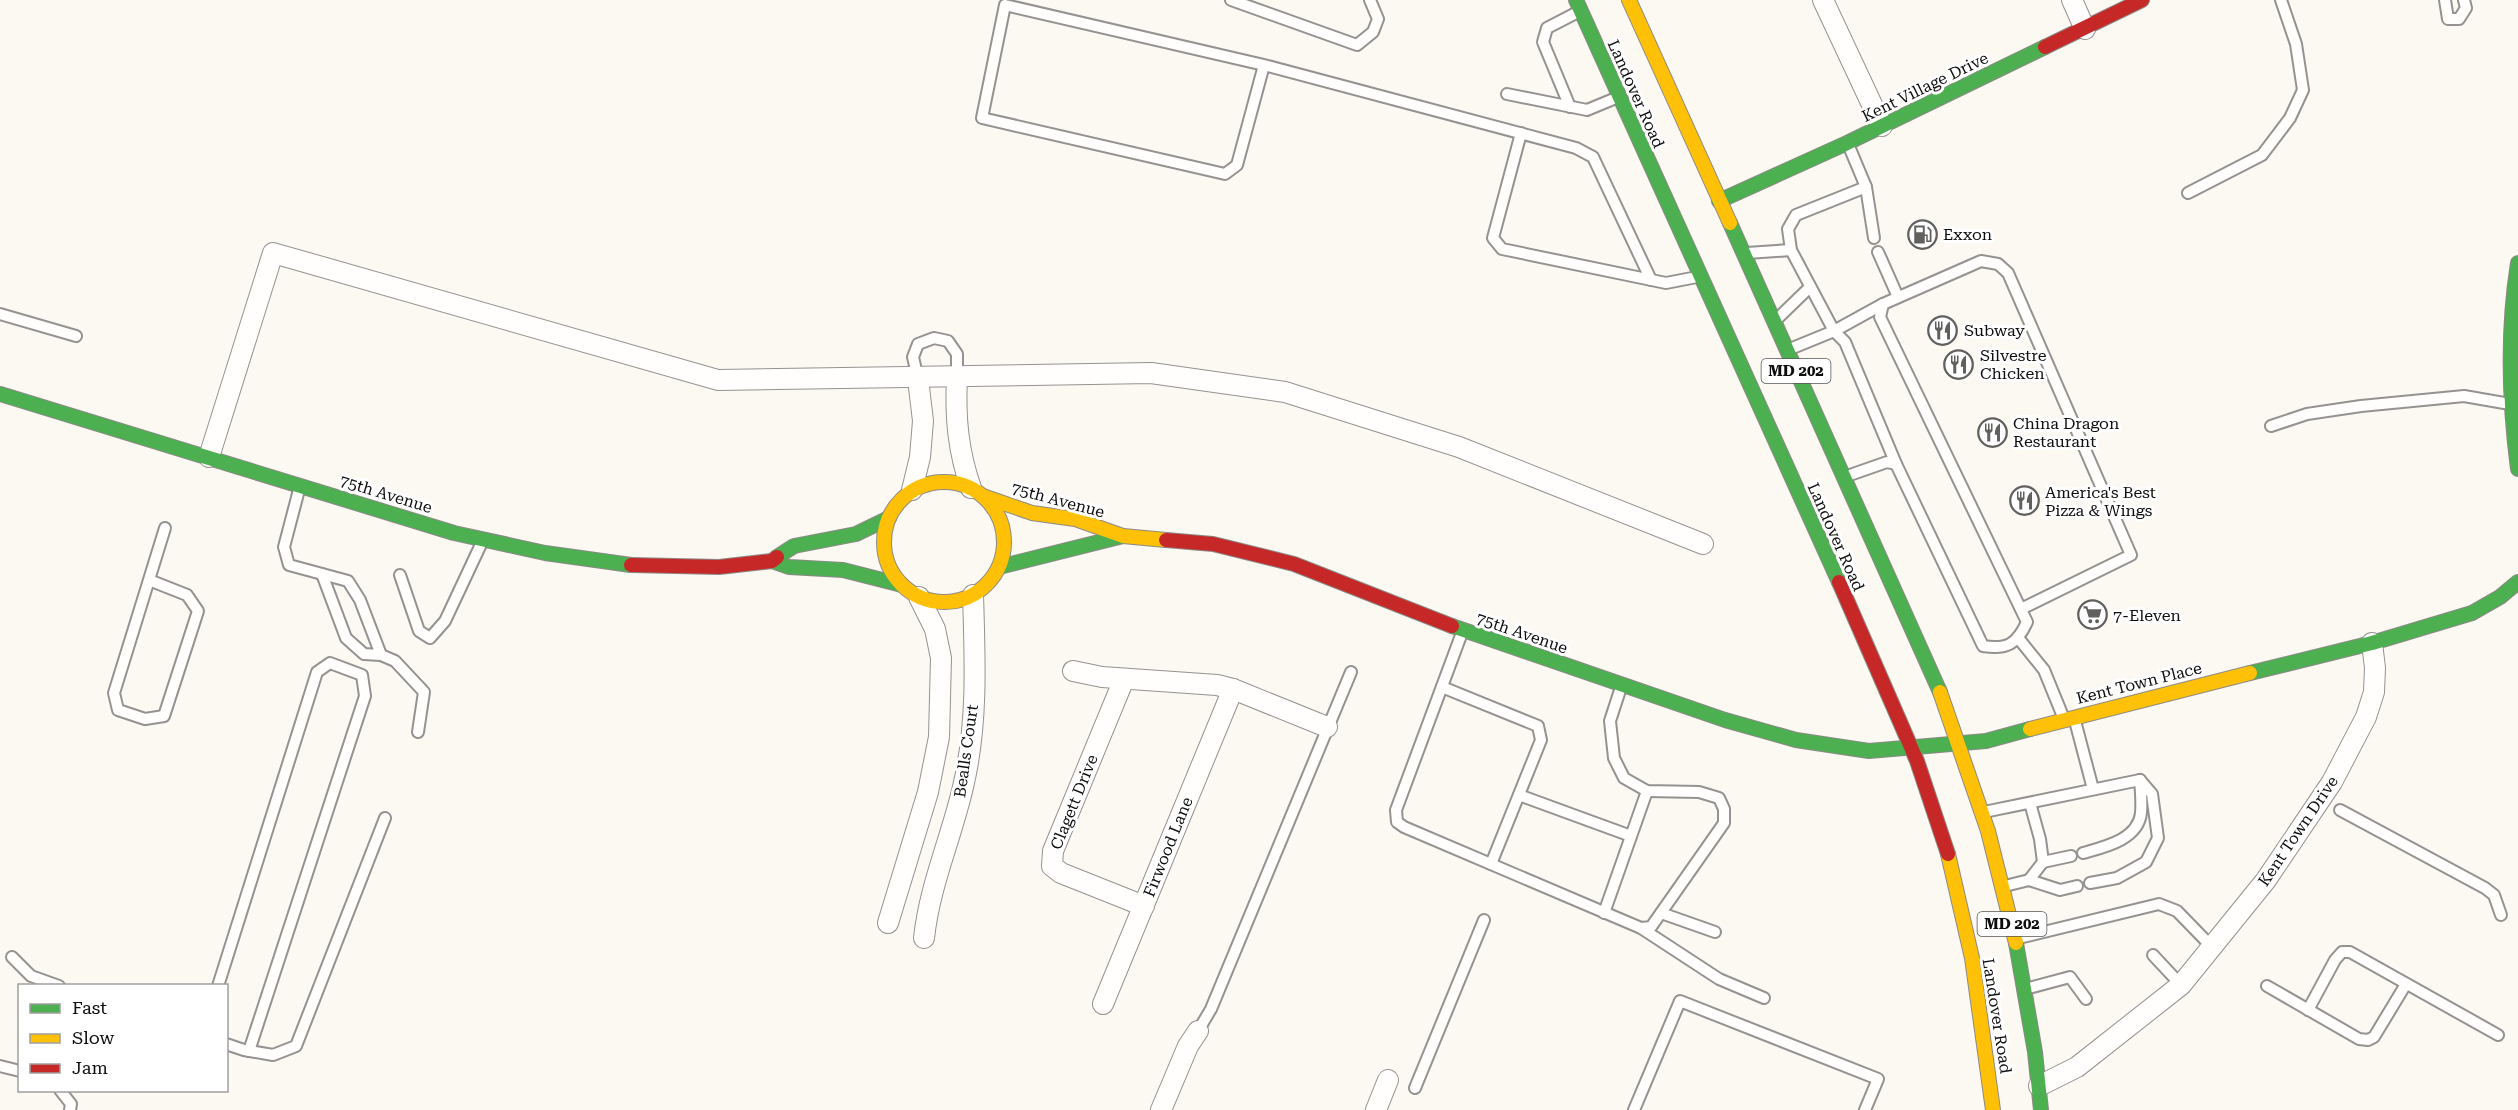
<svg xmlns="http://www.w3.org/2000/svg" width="2518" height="1110" font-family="'Roboto Serif',serif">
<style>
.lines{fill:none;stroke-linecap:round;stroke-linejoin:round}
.lane-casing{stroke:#959391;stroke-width:14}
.street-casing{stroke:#959391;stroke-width:22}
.fast-casing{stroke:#8c8a87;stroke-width:16}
.slow-casing{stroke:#8c8a87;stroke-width:16}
.jam-casing{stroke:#8c8a87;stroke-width:16}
.lane{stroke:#fffefd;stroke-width:10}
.street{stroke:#fffefd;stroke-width:20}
.fast{stroke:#4caf50;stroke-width:14}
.slow{stroke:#ffc107;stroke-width:14}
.jam{stroke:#c62828;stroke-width:14}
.labels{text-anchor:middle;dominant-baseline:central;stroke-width:6;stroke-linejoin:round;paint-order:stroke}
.shield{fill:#fff;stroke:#565656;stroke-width:1.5}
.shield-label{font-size:15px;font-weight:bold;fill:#0e0e0e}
.street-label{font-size:16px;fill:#0e0e0e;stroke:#fff}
.poi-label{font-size:16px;fill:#0e0e0e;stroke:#fff;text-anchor:start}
</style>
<rect width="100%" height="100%" fill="#fcf8f2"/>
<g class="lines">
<defs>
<g id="lane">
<polyline points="1231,0 1357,45 1373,32 1378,19 1370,0"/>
<polyline points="2445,0 2448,19 2459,19 2466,8 2464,0"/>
<polyline points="1264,65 1237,165 1225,174 982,118 1005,5 1264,65 1576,148 1593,157 1651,280"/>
<polyline points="1507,94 1587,110 1616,98"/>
<polyline points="1570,107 1543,42 1547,28 1578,12"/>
<polyline points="1521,133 1493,238 1502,249 1666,283 1697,277"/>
<polyline points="1848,144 1866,187 1874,238"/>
<polyline points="1866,187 1796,215 1788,229 1791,250 1834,331 1845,342 1896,464"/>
<polyline points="2188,193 2262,155 2290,118 2303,90 2296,44 2281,0"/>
<polyline points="1878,252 1898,297"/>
<polyline points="1747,253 1791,250"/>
<polyline points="0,314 76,336"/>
<polyline points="1776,320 1810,287"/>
<polyline points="1790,349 1834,331 1883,304 1981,261 1998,264 2008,273 2131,555 2021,609"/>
<polyline points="918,379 913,357 918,344 934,338 948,341 957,354 957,378"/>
<polyline points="2271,426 2307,414 2361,406 2464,396 2510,404"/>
<path d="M1847,476L1887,462L1896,464L1983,646C2007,650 2017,644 2027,622L1880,317L1883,304"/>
<polyline points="300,486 284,547 289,565 348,581 360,600 381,655 395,661 424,692 418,732"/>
<polyline points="322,574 346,638 364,654 381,655"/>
<polyline points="400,575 419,631 430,638 445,621 483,540"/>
<polyline points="149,580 187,595 198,611 164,716 145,719 118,710 114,693 165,528"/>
<polyline points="1463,630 1396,810 1397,822 1404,827 1641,928 1651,927 1724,823 1724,809 1719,798 1699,792 1647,791 1624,778 1614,758 1610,721 1622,684"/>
<polyline points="2019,639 2044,670 2064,719"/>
<polyline points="1442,687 1538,726 1541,740 1491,864"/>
<polyline points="2074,717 2093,789"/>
<polyline points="1519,795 1631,836"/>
<polyline points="2340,810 2485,888 2494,895 2501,915"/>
<polyline points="1984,812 2140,780"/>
<path d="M2083,853C2104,847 2138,840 2141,813C2142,802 2141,791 2140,780"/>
<polyline points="2043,862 2071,856"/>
<polyline points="2029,880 2043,862 2040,839 2030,803"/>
<polyline points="2090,883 2117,878 2146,862 2158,838 2152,794 2140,780"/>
<polyline points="2005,886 2029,880 2060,890 2077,886"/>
<polyline points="1604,913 1647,791"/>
<polyline points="1661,913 1715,932"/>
<polyline points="1641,928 1719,979 1764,998"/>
<polyline points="2019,938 2159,904 2177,911 2211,946"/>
<polyline points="2153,955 2181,985"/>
<polyline points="12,957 31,976 59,986"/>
<polyline points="218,986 317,672 330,663 362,675 365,696 249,1051"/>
<polyline points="2267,986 2359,1039 2368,1040 2374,1037 2406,984"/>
<polyline points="2029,988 2070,977 2086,999"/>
<polyline points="2308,1010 2335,960 2342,952 2350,952 2498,1035"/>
<polyline points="1198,1031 1211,1009 1351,672"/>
<polyline points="226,1044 244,1050 273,1055 296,1046 385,818"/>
<polyline points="0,1066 20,1071"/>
<polyline points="1415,1088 1484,920"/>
<polyline points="60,1090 71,1104 70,1110"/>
<polyline points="1634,1110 1680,1001 1878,1079 1865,1110"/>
</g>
<g id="street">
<polyline points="1823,0 1882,126"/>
<polyline points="2072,0 2085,29"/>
<path d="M957,378C955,417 958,451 971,488"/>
<polyline points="209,457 273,253 718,380 1151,373 1285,392 1459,447 1703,544"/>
<polyline points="912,490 920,457 923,421 918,379"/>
<polyline points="1073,671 1102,677 1217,685 1233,689 1327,727"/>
<polyline points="1124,679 1053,851 1052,866 1061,873 1144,906"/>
<polyline points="888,923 928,792 939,737 941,658 935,629 919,597"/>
<path d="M924,938C930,884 951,839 963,787C978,724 975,659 973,595"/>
<polyline points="1103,1004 1233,689"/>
<polyline points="2039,1086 2077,1067 2181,985 2266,880 2332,782 2366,717 2374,692 2375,668 2372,643"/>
<polyline points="1161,1110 1188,1046 1198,1031"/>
<polyline points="1376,1110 1388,1080"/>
</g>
<g id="fast">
<polyline points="1576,0 1839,582"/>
<polyline points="1719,201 1847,143 2045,47"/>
<polyline points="1730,223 1940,692"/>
<path d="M2518,263C2507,332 2509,400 2518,469"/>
<polyline points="0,394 454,533 545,553 631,565"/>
<polyline points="777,557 794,546 856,534 889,518"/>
<polyline points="772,561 789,567 843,570 902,585"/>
<polyline points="999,567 1123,536"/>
<polyline points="1452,626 1725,720 1796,740 1869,751 1986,741 2030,729"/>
<polyline points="2250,673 2372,643 2472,613 2500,597 2518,582"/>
<polyline points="2016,943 2035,1052 2041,1110"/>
</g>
<g id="slow">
<polyline points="1629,0 1730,223"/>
<circle cx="944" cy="542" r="60"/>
<polyline points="983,496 1032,513 1075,519 1123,536 1166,540"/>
<polyline points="1940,692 1988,831 2016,943"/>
<polyline points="2030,729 2250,673"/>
<polyline points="1948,854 1972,958 1993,1110"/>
</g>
<g id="jam">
<polyline points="2045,47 2142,0"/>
<polyline points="1166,540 1213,544 1294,564 1452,626"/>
<polyline points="631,565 719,567 772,561 777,557"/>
<polyline points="1839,582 1917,761 1948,854"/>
</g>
</defs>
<use href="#lane" class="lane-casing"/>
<use href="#street" class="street-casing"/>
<use href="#fast" class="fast-casing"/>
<use href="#slow" class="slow-casing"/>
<use href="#jam" class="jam-casing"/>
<use href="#lane" class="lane"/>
<use href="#street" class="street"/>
<use href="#fast" class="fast"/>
<use href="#slow" class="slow"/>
<use href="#jam" class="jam"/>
</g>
<defs>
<symbol id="fuel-ring" viewBox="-11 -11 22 22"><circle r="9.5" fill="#fff" stroke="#61605e" stroke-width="1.5"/><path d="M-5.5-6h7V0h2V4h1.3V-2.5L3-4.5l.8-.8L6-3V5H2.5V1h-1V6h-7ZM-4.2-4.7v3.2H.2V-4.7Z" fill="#61605e"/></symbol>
<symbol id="restaurant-ring" viewBox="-11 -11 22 22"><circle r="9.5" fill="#fff" stroke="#61605e" stroke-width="1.5"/><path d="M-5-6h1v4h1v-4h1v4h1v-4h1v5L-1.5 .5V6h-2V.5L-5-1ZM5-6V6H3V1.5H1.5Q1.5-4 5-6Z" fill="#61605e"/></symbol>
<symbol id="supermarket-ring" viewBox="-11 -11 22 22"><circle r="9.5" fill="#fff" stroke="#61605e" stroke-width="1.5"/><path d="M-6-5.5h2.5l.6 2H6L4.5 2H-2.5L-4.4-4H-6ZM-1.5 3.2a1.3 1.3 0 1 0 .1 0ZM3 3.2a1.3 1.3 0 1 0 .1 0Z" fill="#61605e"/></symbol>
</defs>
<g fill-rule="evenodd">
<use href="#fuel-ring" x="1906" y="218" width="33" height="33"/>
<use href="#restaurant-ring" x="1926" y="314" width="33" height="33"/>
<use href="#restaurant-ring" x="1942" y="348" width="33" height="33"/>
<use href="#restaurant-ring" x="1976" y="416" width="33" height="33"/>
<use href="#restaurant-ring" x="2008" y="484" width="33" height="33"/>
<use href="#supermarket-ring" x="2076" y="598" width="33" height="33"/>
</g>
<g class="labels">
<g class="shield">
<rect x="1761.5" y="359" width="69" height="24" rx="4.5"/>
<rect x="1977.5" y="912" width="69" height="24" rx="4.5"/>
</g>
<g class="shield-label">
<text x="1796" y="371">MD 202</text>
<text x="2012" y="924">MD 202</text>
</g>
<g class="street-label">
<text transform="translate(1925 87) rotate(-26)">Kent Village Drive</text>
<text transform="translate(1636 94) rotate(66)">Landover Road</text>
<text transform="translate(386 494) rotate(17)">75th Avenue</text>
<text transform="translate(1058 500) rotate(15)">75th Avenue</text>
<text transform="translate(1836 537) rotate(66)">Landover Road</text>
<text transform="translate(1522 633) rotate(19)">75th Avenue</text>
<text transform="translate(2139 683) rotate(-14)">Kent Town Place</text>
<text transform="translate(966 751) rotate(-82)">Bealls Court</text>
<text transform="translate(1074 802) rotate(-68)">Clagett Drive</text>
<text transform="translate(2298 831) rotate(-56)">Kent Town Drive</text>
<text transform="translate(1168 847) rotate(-68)">Firwood Lane</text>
<text transform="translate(1997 1016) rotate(81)">Landover Road</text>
</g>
<g class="poi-label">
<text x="1943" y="234">Exxon</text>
<text x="1964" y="330">Subway</text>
<text x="1980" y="355">Silvestre<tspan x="1980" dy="18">Chicken</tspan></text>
<text x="2013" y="423">China Dragon<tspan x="2013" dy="18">Restaurant</tspan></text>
<text x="2045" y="492">America's Best<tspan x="2045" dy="18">Pizza &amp; Wings</tspan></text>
<text x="2113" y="615">7-Eleven</text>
</g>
</g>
<rect x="18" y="984" width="210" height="108" fill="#ffffff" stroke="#9f9f9f" stroke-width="1.5"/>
<rect x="30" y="1004" width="30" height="9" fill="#4caf50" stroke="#9f9f9f" stroke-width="1.5"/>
<text x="72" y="1014" font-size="18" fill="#0e0e0e">Fast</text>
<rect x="30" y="1034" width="30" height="9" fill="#ffc107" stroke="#9f9f9f" stroke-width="1.5"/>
<text x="72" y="1044" font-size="18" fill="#0e0e0e">Slow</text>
<rect x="30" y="1064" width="30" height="9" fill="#c62828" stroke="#9f9f9f" stroke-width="1.5"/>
<text x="72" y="1074" font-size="18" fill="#0e0e0e">Jam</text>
</svg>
